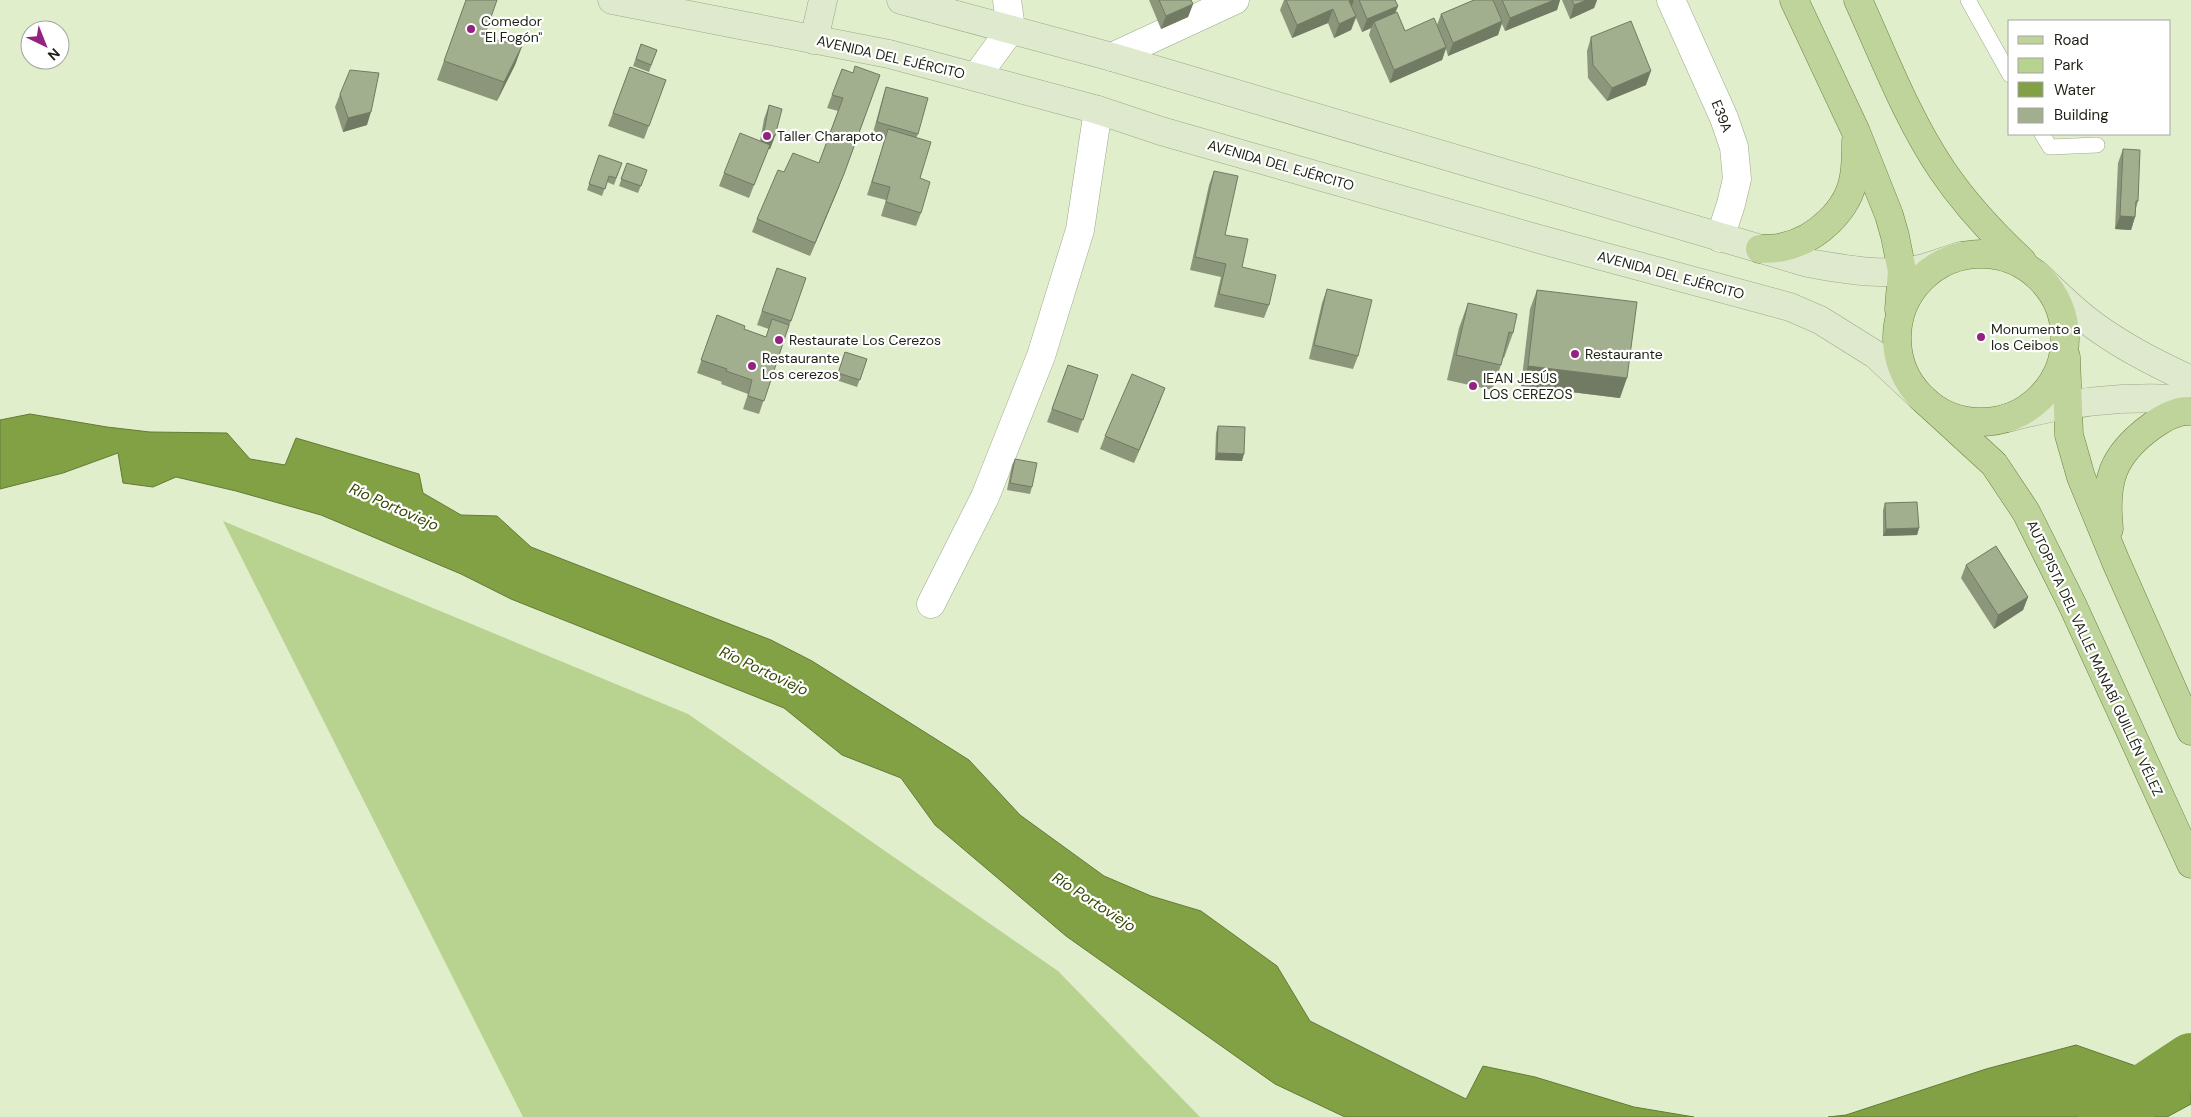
<svg xmlns="http://www.w3.org/2000/svg" width="2191" height="1117" font-family="'DM Sans',sans-serif">
<style>
.green{fill:#b8d28f}
.water{fill:#81a144;stroke:#637b36}
.lines{fill:none;stroke-linecap:round;stroke-linejoin:round}
.river{stroke:#81a144;stroke-width:54}
.service-casing{stroke:#9ba988;stroke-width:16}
.minor-casing{stroke:#9ba988;stroke-width:29}
.secondary-casing{stroke:#9ba988;stroke-width:29}
.primary-casing{stroke:#6b8240;stroke-width:29}
.service{stroke:#fff;stroke-width:15}
.minor{stroke:#fff;stroke-width:28}
.secondary{stroke:#dfe9cd;stroke-width:28}
.primary{stroke:#bfd49a;stroke-width:28}
.wall{fill:#8b967a}
.shaded-wall{fill:#717a63}
.building{fill:#a2af8e;stroke:#717a63}
.poi-dot{fill:#942281;stroke:#fff;stroke-width:2}
.labels{text-anchor:middle;dominant-baseline:central;stroke-width:4.5;stroke-linejoin:round;paint-order:stroke}
.poi-label{font-size:14px;fill:#1c2114;stroke:#fff;text-anchor:start}
.street-label{font-size:14px;fill:#1c2114;stroke:#fff}
.water-label{font-size:15px;font-style:italic;fill:#344800;stroke:#fff}
</style>
<rect width="100%" height="100%" fill="#e0eecb"/>
<polygon class="green" points="223,521 688,714 1058,971 1200,1117 523,1117"/>
<g class="water">
<polygon points="30,414 107,427 150,432 227,433 250,459 285,465 296,438 419,474 423,493 461,515 497,516 531,547 771,640 812,661 969,760 1020,815 1104,876 1151,896 1201,911 1277,966 1310,1021 1466,1099 1483,1066 1535,1077 1634,1107 1694,1117 1345,1117 1275,1084 1066,936 935,825 901,778 842,755 784,708 511,599 461,574 321,515 236,491 176,477 153,487 123,483 118,453 63,473 0,489 0,420"/>
<polygon points="2076,1045 2173,1079 2191,1070 2191,1104 2167,1117 1828,1117 1846,1115 1986,1069"/>
</g>
<g class="lines">
<polyline class="river" points="2105,1117 2191,1060"/>
<defs>
<g id="service">
<polyline points="1968,0 2010,75"/>
<polyline points="2042,134 2050,147 2097,145"/>
</g>
<g id="minor">
<polyline points="1671,0 1724,118 1734,147 1737,179 1731,204 1720,238"/>
<polyline points="1112,57 1235,0"/>
<polyline points="976,77 1011,29 1007,0"/>
<polyline points="931,604 985,497 1041,356 1080,230 1098,110"/>
</g>
<g id="secondary">
<polyline points="612,0 889,54 1098,110 1161,131 1546,241 1790,307 1820,320 1876,355 1922,398"/>
<path d="M901,0L1112,57L1808,263C1844,269 1883,277 1920,269C1933,266 1947,260 1960,256"/>
<polyline points="814,40 823,0"/>
<path d="M2036,274C2053,290 2070,307 2088,321C2119,345 2155,363 2191,380"/>
<path d="M2007,418C2066,402 2129,395 2191,400"/>
</g>
<g id="primary">
<polyline points="1794,0 1856,132 1889,215 1895,236 1902,271 1899,309"/>
<path d="M1858,0C1884,57 1907,118 1942,170C1965,204 1993,234 2022,261"/>
<path d="M1760,249C1768,249 1776,249 1783,247C1816,240 1849,210 1854,176C1856,165 1856,153 1856,141"/>
<circle cx="1981" cy="338" r="84"/>
<polyline points="2066,357 2069,435 2081,477 2116,562 2191,731"/>
<polyline points="1922,398 1994,464 2026,512 2072,604 2191,864"/>
<path d="M2109,529C2104,481 2112,455 2152,426C2163,418 2178,410 2191,411"/>
</g>
</defs>
<use href="#service" class="service-casing"/>
<use href="#minor" class="minor-casing"/>
<use href="#secondary" class="secondary-casing"/>
<use href="#primary" class="primary-casing"/>
<use href="#service" class="service"/>
<use href="#minor" class="minor"/>
<use href="#secondary" class="secondary"/>
<use href="#primary" class="primary"/>
</g>
<g class="wall">
<polygon points="466,0 484,37 522,46 515,65 497,101 437,80"/>
<polygon points="1149,0 1191,0 1193,4 1188,17 1161,29"/>
<polygon points="1284,0 1395,0 1398,6 1395,12 1405,31 1437,25 1441,14 1474,0 1560,0 1557,10 1505,31 1502,24 1498,35 1448,56 1446,49 1442,60 1390,83 1369,35 1371,28 1362,32 1356,18 1351,30 1334,38 1328,23 1292,38 1280,10"/>
<polygon points="1562,0 1597,0 1594,8 1570,19"/>
<polygon points="1591,37 1646,85 1607,101 1588,78 1587,51"/>
<polygon points="641,44 657,50 649,72 633,66"/>
<polygon points="630,67 666,80 644,139 608,126"/>
<polygon points="842,69 853,73 839,187 810,256 752,232 757,219 784,172 819,163 838,111 827,108"/>
<polygon points="886,87 918,134 916,138 920,178 921,213 916,226 881,216 886,200 867,195 885,139 872,136 882,100"/>
<polygon points="340,94 367,125 343,132 335,107"/>
<polygon points="769,105 775,136 770,149 768,149 749,198 719,186 724,173 760,141 764,119"/>
<polygon points="2123,149 2138,201 2136,208 2135,217 2131,230 2115,229 2118,163"/>
<polygon points="599,155 622,163 614,185 607,182 602,196 587,190"/>
<polygon points="627,163 647,170 638,193 619,186"/>
<polygon points="1214,171 1225,235 1242,267 1269,305 1264,318 1214,307 1221,277 1190,270 1209,185"/>
<polygon points="777,268 791,321 786,334 759,414 743,409 748,394 721,384 722,382 697,373 717,315 744,329 766,337 769,329 757,325"/>
<polygon points="1327,289 1358,356 1353,369 1309,359 1322,303"/>
<polygon points="1537,290 1620,398 1521,386 1530,309"/>
<polygon points="1468,303 1513,333 1504,358 1503,358 1501,365 1492,390 1447,380 1459,328"/>
<polygon points="845,352 867,359 857,387 836,380"/>
<polygon points="1068,365 1098,375 1078,433 1047,422"/>
<polygon points="1160,401 1134,463 1100,449 1105,436"/>
<polygon points="1218,426 1242,461 1215,460 1216,433"/>
<polygon points="1015,459 1032,487 1030,494 1007,490 1012,465"/>
<polygon points="1885,503 1919,528 1917,535 1883,536 1883,510"/>
<polygon points="1966,565 2028,597 2023,610 1994,629 1961,578"/>
</g>
<g class="shaded-wall">
<polygon points="1352,0 1354,0 1350,12 1349,1"/>
<polygon points="1554,0 1560,0 1557,10 1505,31 1510,18"/>
<polygon points="1587,0 1597,0 1594,8 1570,19 1574,5"/>
<polygon points="1193,4 1188,17 1161,29 1166,16"/>
<polygon points="1398,6 1393,19 1374,22 1371,28 1362,32 1367,19"/>
<polygon points="1333,9 1328,23 1292,38 1297,25"/>
<polygon points="1356,16 1351,30 1334,38 1339,24"/>
<polygon points="1502,21 1498,35 1448,56 1453,43"/>
<polygon points="522,46 515,65 497,101 504,82"/>
<polygon points="1446,47 1442,60 1390,83 1394,70"/>
<polygon points="1651,71 1646,85 1607,101 1612,88"/>
<polygon points="880,75 839,187 810,256 815,243"/>
<polygon points="371,112 367,125 343,132 348,118"/>
<polygon points="775,136 770,149 768,149 749,198 754,185 758,151 763,137"/>
<polygon points="2120,216 2135,217 2131,230 2115,229"/>
<polygon points="1528,366 1627,378 1620,398 1521,386"/>
<polygon points="1165,388 1160,401 1134,463 1139,450"/>
<polygon points="1217,453 1244,454 1242,461 1215,460"/>
<polygon points="1919,528 1917,535 1883,536 1886,529"/>
<polygon points="2028,597 2023,610 1994,629 1998,615"/>
</g>
<g class="building">
<polygon points="466,0 497,0 484,37 522,46 504,82 444,61"/>
<polygon points="1159,0 1191,0 1193,4 1166,16"/>
<polygon points="1286,0 1352,0 1349,1 1356,16 1339,24 1333,9 1297,25"/>
<polygon points="1359,0 1395,0 1398,6 1367,19"/>
<polygon points="1474,0 1493,0 1502,21 1453,43 1441,14"/>
<polygon points="1502,0 1554,0 1510,18"/>
<polygon points="1572,0 1587,0 1574,5"/>
<polygon points="1397,12 1405,31 1434,18 1446,47 1394,70 1374,22"/>
<polygon points="1631,21 1651,71 1612,88 1593,65 1591,37"/>
<polygon points="641,44 657,50 651,65 636,59"/>
<polygon points="855,66 880,75 844,174 815,243 757,219 778,170 784,172 793,153 819,163 843,98 832,95 842,69 853,73"/>
<polygon points="630,67 666,80 649,126 613,113"/>
<polygon points="350,70 379,73 371,112 348,118 340,94"/>
<polygon points="886,87 928,98 918,134 877,122"/>
<polygon points="769,105 782,109 775,136 763,137"/>
<polygon points="888,129 931,142 920,178 930,182 921,213 886,202 890,187 872,182"/>
<polygon points="740,133 770,145 754,185 724,173"/>
<polygon points="2123,149 2140,150 2138,201 2136,201 2135,217 2120,216"/>
<polygon points="599,155 622,163 616,178 609,176 605,189 589,184"/>
<polygon points="627,163 647,170 641,186 621,179"/>
<polygon points="1214,171 1238,176 1225,235 1248,239 1242,267 1276,275 1269,305 1219,294 1226,264 1195,257"/>
<polygon points="777,268 806,278 791,321 762,311"/>
<polygon points="1327,289 1372,300 1358,356 1314,345"/>
<polygon points="1537,290 1637,302 1627,378 1528,366"/>
<polygon points="1468,303 1517,314 1513,333 1509,332 1501,365 1456,355"/>
<polygon points="717,315 745,326 744,329 766,337 772,319 789,325 764,401 748,396 752,380 726,371 727,369 701,360"/>
<polygon points="845,352 867,359 860,380 838,373"/>
<polygon points="1068,365 1098,375 1083,420 1052,409"/>
<polygon points="1132,374 1165,388 1139,450 1105,436"/>
<polygon points="1218,426 1245,427 1244,454 1217,453"/>
<polygon points="1015,459 1037,463 1032,487 1010,483"/>
<polygon points="1917,502 1919,528 1886,529 1885,503"/>
<polygon points="1996,546 2028,597 1998,615 1966,565"/>
</g>
<g class="poi-dot">
<circle cx="471" cy="29" r="5"/>
<circle cx="767" cy="136" r="5"/>
<circle cx="1981" cy="337" r="5"/>
<circle cx="779" cy="340" r="5"/>
<circle cx="1575" cy="354" r="5"/>
<circle cx="752" cy="366" r="5"/>
<circle cx="1473" cy="386" r="5"/>
</g>
<g class="labels">
<g class="poi-label">
<text x="481" y="21">Comedor<tspan x="481" dy="16">"El Fogón"</tspan></text>
<text x="777" y="136">Taller Charapoto</text>
<text x="1991" y="329">Monumento a<tspan x="1991" dy="16">los Ceibos</tspan></text>
<text x="789" y="340">Restaurate Los Cerezos</text>
<text x="1585" y="354">Restaurante</text>
<text x="762" y="358">Restaurante<tspan x="762" dy="16">Los cerezos</tspan></text>
<text x="1483" y="378">IEAN JESÚS<tspan x="1483" dy="16">LOS CEREZOS</tspan></text>
</g>
<g class="street-label">
<text transform="translate(891 57) rotate(13)">AVENIDA DEL EJÉRCITO</text>
<text transform="translate(1722 116) rotate(68)">E39A</text>
<text transform="translate(1281 165) rotate(16)">AVENIDA DEL EJÉRCITO</text>
<text transform="translate(1671 275) rotate(15)">AVENIDA DEL EJÉRCITO</text>
<text transform="translate(2095 658) rotate(65)">AUTOPISTA DEL VALLE MANABÍ GUILLÉN VÉLEZ</text>
</g>
<g class="water-label">
<text transform="translate(394 507) rotate(24)">Río Portoviejo</text>
<text transform="translate(764 671) rotate(25)">Río Portoviejo</text>
<text transform="translate(1094 902) rotate(33)">Río Portoviejo</text>
</g>
</g>
<rect x="2008" y="20" width="162" height="115" fill="#ffffff" stroke="#a4a6a1"/>
<rect x="2018" y="36" width="25" height="8" fill="#bfd49a" stroke="#a4a6a1"/>
<text x="2054" y="45" font-size="15" fill="#1c2114">Road</text>
<rect x="2018" y="58" width="25" height="15" fill="#b8d28f" stroke="#a4a6a1"/>
<text x="2054" y="70" font-size="15" fill="#1c2114">Park</text>
<rect x="2018" y="82" width="25" height="15" fill="#81a144" stroke="#a4a6a1"/>
<text x="2054" y="95" font-size="15" fill="#1c2114">Water</text>
<rect x="2018" y="108" width="25" height="15" fill="#a2af8e" stroke="#a4a6a1"/>
<text x="2054" y="120" font-size="15" fill="#1c2114">Building</text>
<g transform="translate(45 45) rotate(137)"><circle r="24" fill="#ffffff" stroke="#a4a6a1"/>
<path d="M0-4L9 19L0 12L-9 19Z" fill="#942281"/>
<text y="-8" font-size="14" font-weight="bold" text-anchor="middle" fill="#1c2114">N</text>
</g>
</svg>
